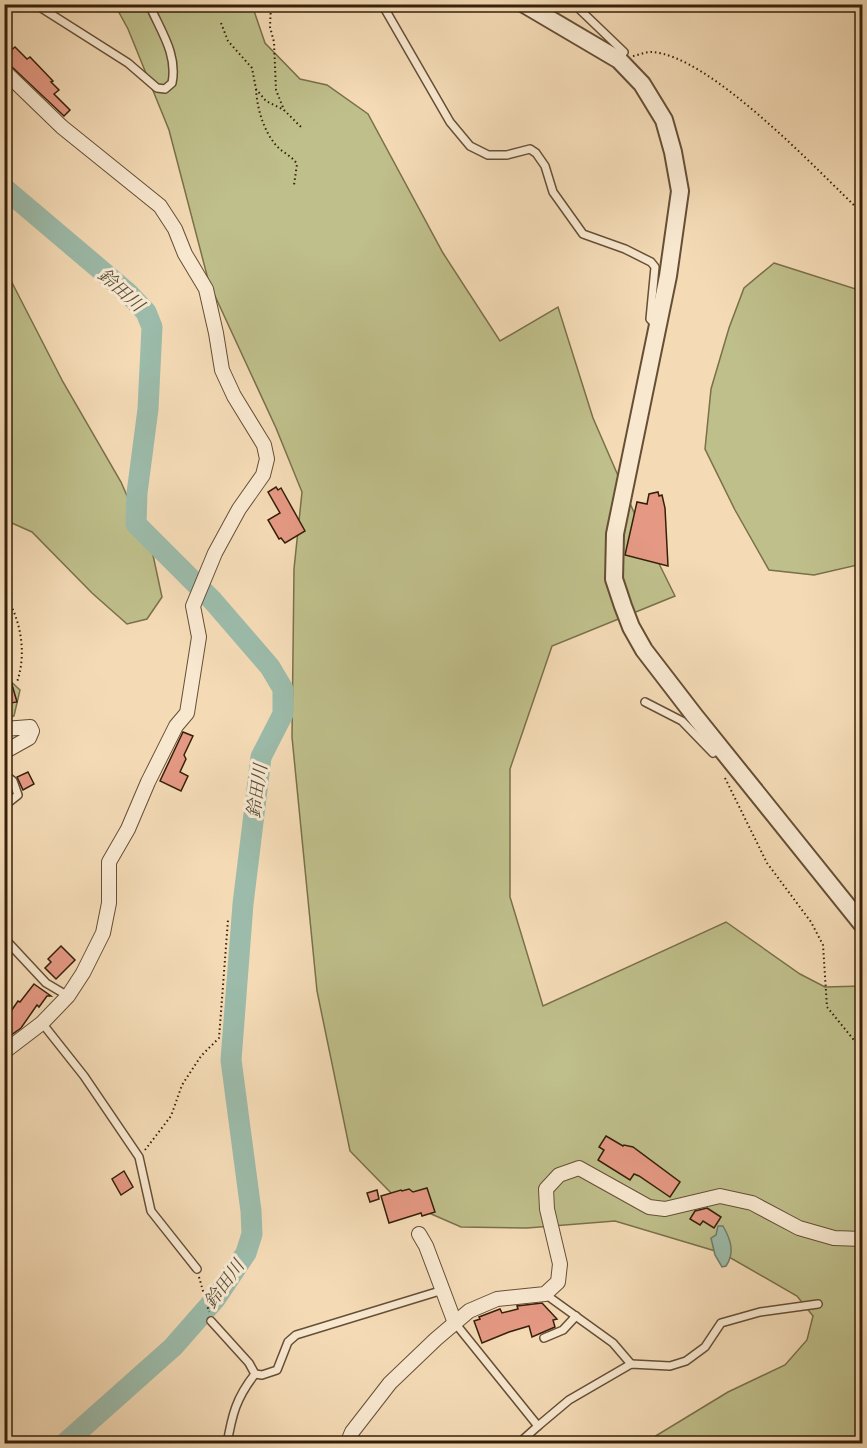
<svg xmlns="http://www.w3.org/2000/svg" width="867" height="1448" font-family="'IM FELL Great Primer','Noto Serif JP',serif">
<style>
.green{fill:#bfbf8b;stroke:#7a704a;stroke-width:1.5}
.water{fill:#9cbbaa;stroke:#737d6a;stroke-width:1.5}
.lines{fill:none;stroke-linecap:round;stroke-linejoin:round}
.river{stroke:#9cbbaa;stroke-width:21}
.building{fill:#e59984;stroke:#36200a;stroke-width:1.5}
.service-casing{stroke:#664f35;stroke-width:10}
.minor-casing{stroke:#664f35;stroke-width:16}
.tertiary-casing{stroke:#664f35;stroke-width:20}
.path{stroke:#36200a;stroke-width:2;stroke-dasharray:1.5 3;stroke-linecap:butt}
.service{stroke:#f8e8d0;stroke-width:7}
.minor{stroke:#f8e8d0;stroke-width:14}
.tertiary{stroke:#f8e8d0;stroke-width:16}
.labels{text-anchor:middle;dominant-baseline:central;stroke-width:6;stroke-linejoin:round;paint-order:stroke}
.water-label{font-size:18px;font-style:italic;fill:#554e3a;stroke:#f8e8d0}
</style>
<rect width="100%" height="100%" fill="#f4dbb6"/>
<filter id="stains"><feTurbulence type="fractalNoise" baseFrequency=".00333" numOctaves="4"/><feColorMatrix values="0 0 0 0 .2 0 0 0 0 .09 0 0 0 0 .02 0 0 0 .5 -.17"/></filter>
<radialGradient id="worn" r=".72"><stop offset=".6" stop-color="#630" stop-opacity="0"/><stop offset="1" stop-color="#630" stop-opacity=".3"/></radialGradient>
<g class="green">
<polygon points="115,5 252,5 265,43 300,79 327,85 368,114 443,253 500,341 558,307 593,418 636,517 675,596 552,646 510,769 510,897 543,1006 726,922 800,974 825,987 862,986 862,1443 644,1443 728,1392 785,1365 807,1340 813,1316 797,1296 722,1253 615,1221 527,1228 461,1227 397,1199 350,1151 317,991 292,737 294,569 302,492 276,428 209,283 169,130 128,29"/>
<polygon points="774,263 862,291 862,564 814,575 769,570 735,510 705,449 711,389 729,328 744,288"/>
<polygon points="5,269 63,382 121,482 153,555 162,597 147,619 127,624 92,593 32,532 5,520"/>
<polygon points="4,675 20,690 14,716 5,719"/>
</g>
<path class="water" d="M718,1226H723C731,1240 735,1253 726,1266L722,1267L715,1255L711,1238L716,1235Z"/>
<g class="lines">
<polyline class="river" points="4,188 128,293 146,312 152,327 148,409 137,493 136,524 213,601 270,667 283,689 283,714 261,757 243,904 231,1060 251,1211 252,1234 246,1253 216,1298 173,1347 64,1444"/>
</g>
<g class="building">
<polygon points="15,47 27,59 30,57 53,81 51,82 59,90 54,94 70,110 64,116 10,65 4,62 4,56"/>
<polygon points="276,487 278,490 281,488 305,531 285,543 281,538 279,539 268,520 280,513 268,492"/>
<polygon points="658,492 659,496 662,495 665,508 668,566 625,555 637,502 647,504 649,494"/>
<polygon points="8,671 17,702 4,704 4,672"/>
<polygon points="183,732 193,736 184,755 186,759 180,772 188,776 181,791 160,781"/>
<polygon points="28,772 34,784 23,790 17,777"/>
<polygon points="61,946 75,960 56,979 45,968 51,962 48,959"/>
<polygon points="34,984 51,996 47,996 39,1007 37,1005 21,1028 7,1038 4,1035 4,1023 11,1016 9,1014 18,1001 20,1002"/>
<polygon points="606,1136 623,1146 624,1145 633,1147 680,1182 670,1197 639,1176 634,1174 630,1180 598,1160 604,1150 599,1147"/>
<polygon points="124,1171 133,1187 121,1195 112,1179"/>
<polygon points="427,1188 435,1212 422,1216 421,1213 389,1223 381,1196 401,1190 402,1191 409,1189 413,1192"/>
<polygon points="377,1190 379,1199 370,1202 367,1193"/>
<polygon points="707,1208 721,1217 714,1228 703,1221 700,1225 690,1219 695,1211"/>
<polygon points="542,1303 557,1319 553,1320 555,1327 532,1337 529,1326 509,1332 482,1343 474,1321 480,1319 479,1317 500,1309 502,1313 518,1309 517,1306"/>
</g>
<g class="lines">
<defs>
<g id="service">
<path d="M35,4L128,63L157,88L165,89L172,83C178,54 160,30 149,4"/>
<polyline points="382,4 450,122 470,146 488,155 507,155 530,149 536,153 545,166 553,192 583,234 625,249 651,262 655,267 650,319 656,325"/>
<polyline points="574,4 624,52 619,60"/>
<polyline points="645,702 682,721 713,753 719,748"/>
<polyline points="4,778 8,777 13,781 18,795 4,806"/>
<polyline points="4,938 46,983 68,996"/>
<polyline points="42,1023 84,1076 139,1157 151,1211 197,1269"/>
<polyline points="545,1294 613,1343 631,1364"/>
<path d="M211,1321L249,1363L255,1374C236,1398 232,1415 227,1444"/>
<polyline points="455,1323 538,1426 518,1444"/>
<polyline points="544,1338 563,1330 576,1316"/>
<polyline points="255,1374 262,1375 277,1370 288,1342 296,1335 443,1290"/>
<polyline points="538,1426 569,1400 631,1364 670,1366 686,1361 705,1347 721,1323 760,1312 818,1304"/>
</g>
<g id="minor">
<polyline points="4,71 62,127 160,206 175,229 185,254 206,289 216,333 222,370 234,396 264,445 267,459 263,475 239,509 215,553 193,606 199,637 187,713 176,726 148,782 128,829 109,862 109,903 103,933 83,973 68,996 42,1023 4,1052"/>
<polyline points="4,729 30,727 32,731 29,738 4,752"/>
<polyline points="419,1234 426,1246 455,1323"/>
<polyline points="347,1444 352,1432 390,1383 436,1339 469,1311 497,1299 545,1294 558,1282 560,1264 547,1209 546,1189 559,1175 579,1168 649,1207 665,1209 720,1196 752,1203 799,1228 834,1238 862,1239"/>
</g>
<polyline id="tertiary" points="524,4 619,60 642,84 664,120 673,152 680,191 668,276 615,534 614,579 623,606 631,627 644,650 694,715 862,924"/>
</defs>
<use href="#service" class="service-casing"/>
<use href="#minor" class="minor-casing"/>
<use href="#tertiary" class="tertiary-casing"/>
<g class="path">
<polyline points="271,4 270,27 274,42 276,90 284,110 301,127"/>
<polyline points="221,23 228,41 252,68 256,89 266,101 284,110"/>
<path d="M633,56C639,55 645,52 651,52C709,54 819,172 862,213"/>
<path d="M256,89C257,108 263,129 275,144C281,152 291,155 297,164L294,185"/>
<path d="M4,593C21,619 27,653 17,682"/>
<polyline points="725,778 767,863 811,922 823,945 827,1007 862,1050"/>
<polyline points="145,1150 171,1116 182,1085 201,1056 219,1038 228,920"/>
<polyline points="199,1277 209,1312"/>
</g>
<use href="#service" class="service"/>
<use href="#minor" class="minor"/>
<use href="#tertiary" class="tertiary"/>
</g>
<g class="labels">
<g class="water-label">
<text transform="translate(121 290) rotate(42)">鈴田川</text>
<text transform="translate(257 791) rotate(-82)">鈴田川</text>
<text transform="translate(224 1284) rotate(-54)">鈴田川</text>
</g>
</g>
<rect width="867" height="1448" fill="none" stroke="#f4dbb6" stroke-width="24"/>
<rect x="6" y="6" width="855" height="1436" fill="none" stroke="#36200a" stroke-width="3"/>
<rect x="12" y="12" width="843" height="1424" fill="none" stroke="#36200a" stroke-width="1.5"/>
<rect width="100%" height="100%" filter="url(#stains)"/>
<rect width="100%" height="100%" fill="url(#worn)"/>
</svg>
